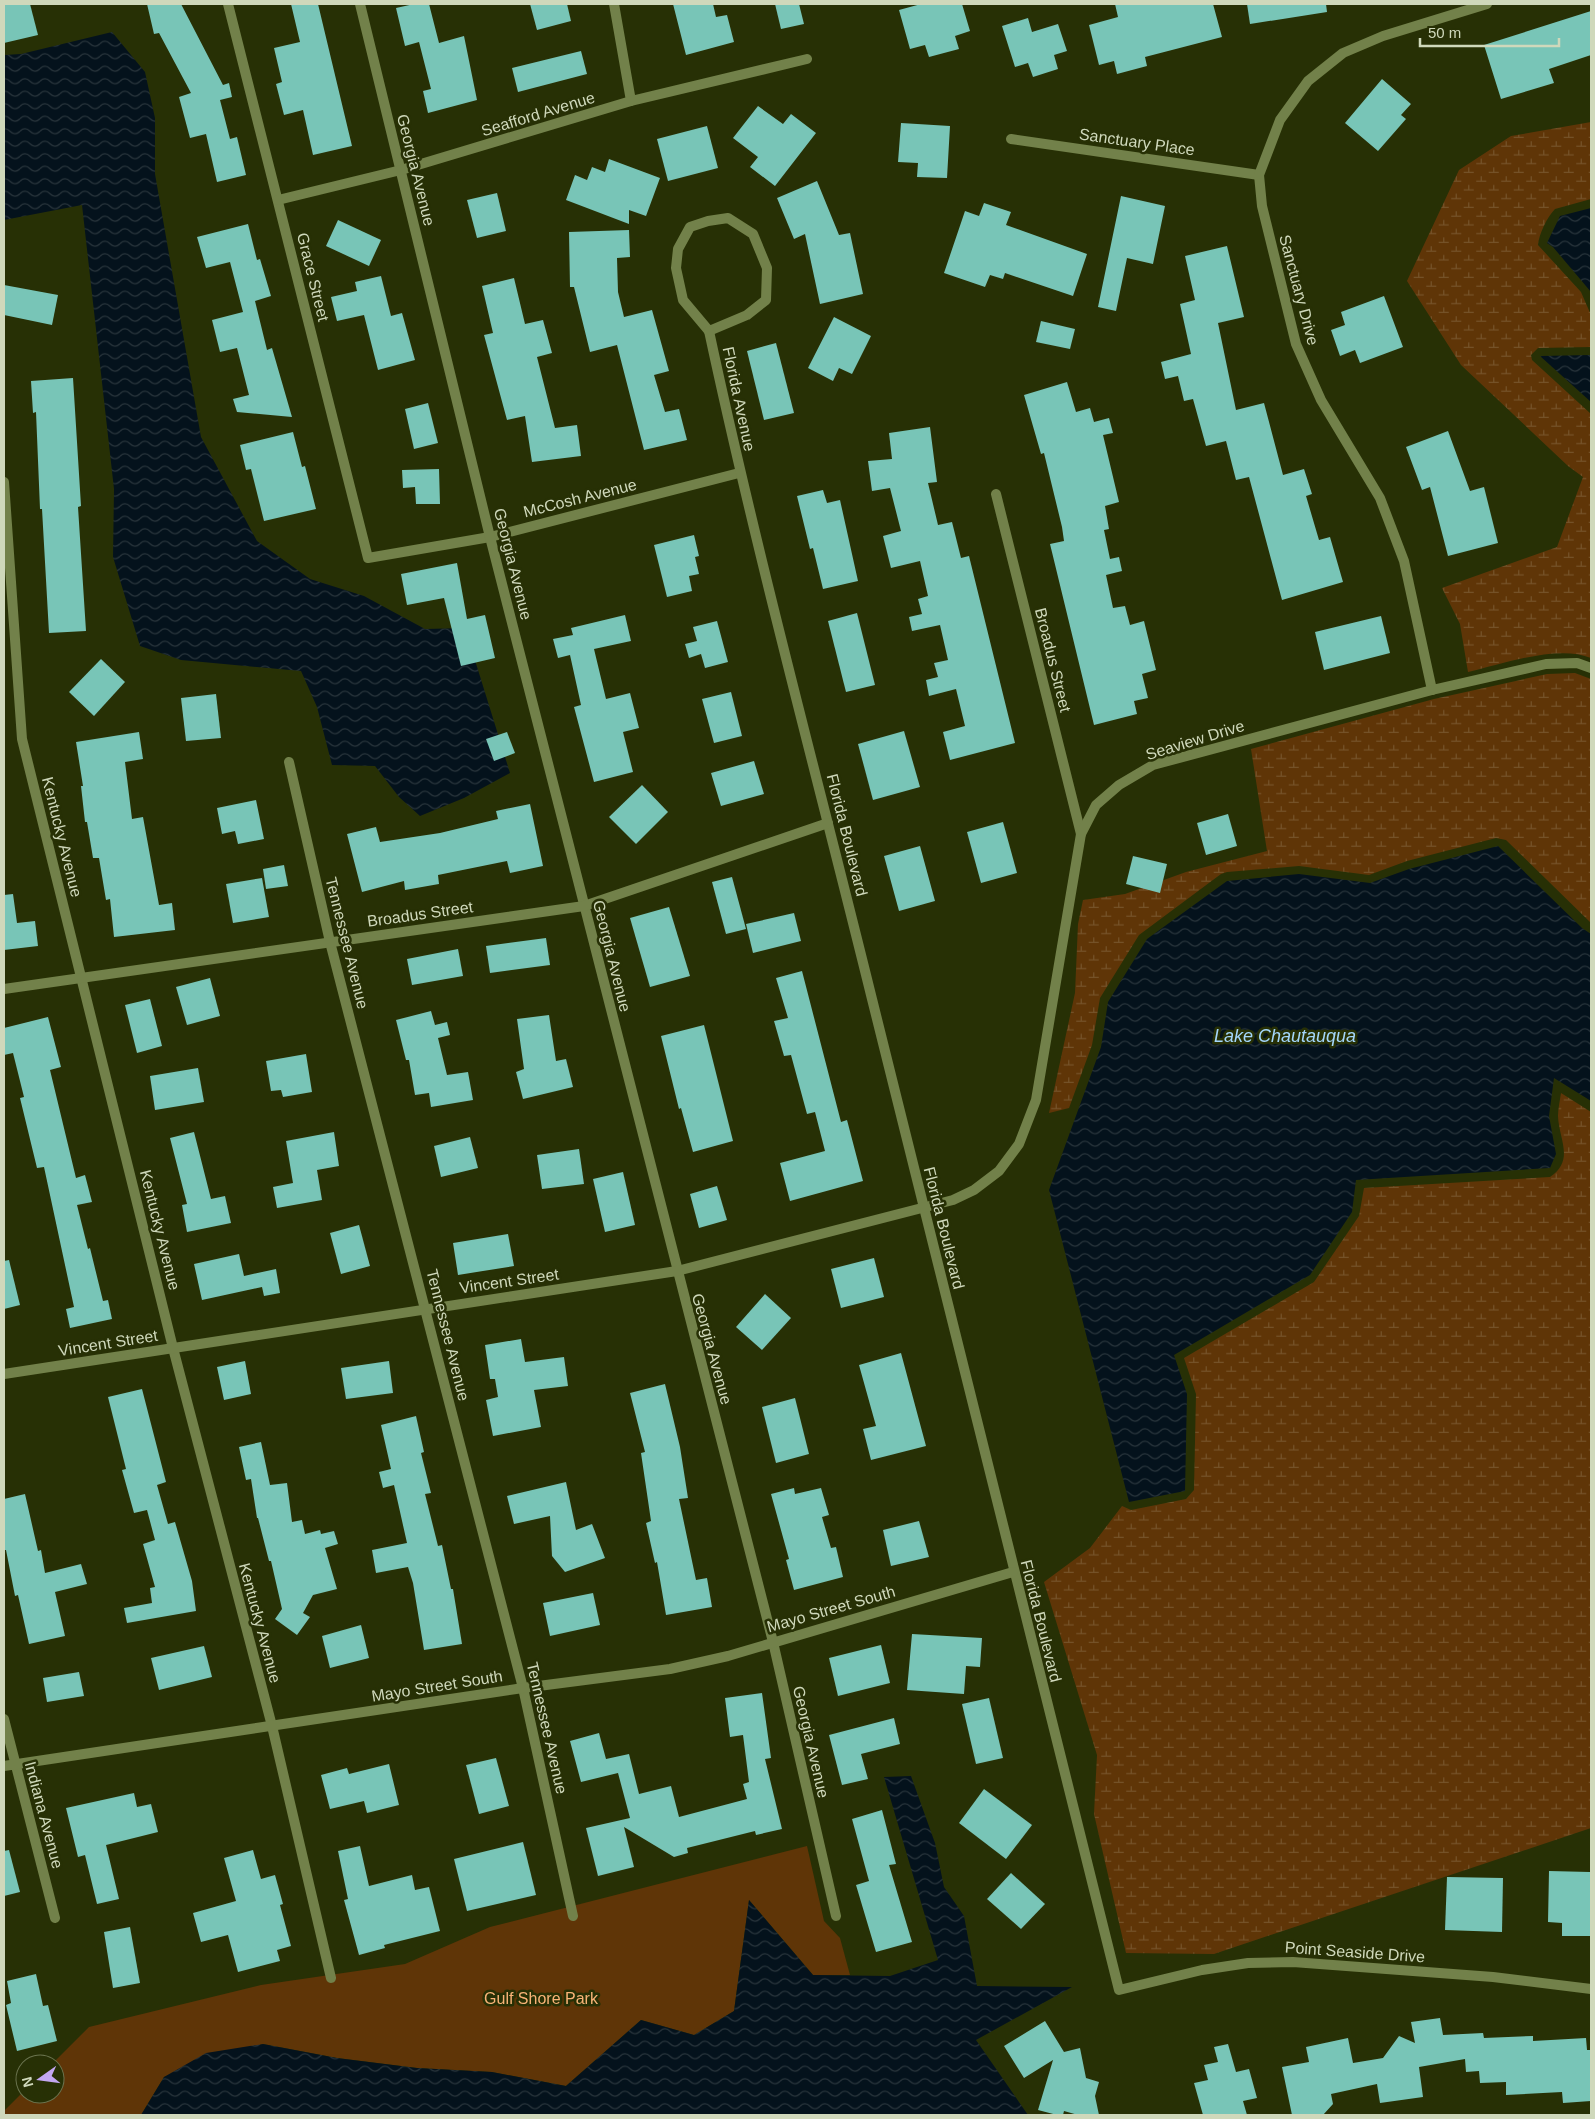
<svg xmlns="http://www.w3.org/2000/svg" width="1595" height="2119" font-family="Arial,sans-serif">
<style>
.green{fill:#5f3507}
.wetland{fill:url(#wetland-marsh)}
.water{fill:url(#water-waves)}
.building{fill:#78c5b7}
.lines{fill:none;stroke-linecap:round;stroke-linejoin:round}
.minor{stroke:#72814a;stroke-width:10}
.labels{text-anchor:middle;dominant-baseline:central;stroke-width:5;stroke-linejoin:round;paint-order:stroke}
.street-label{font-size:16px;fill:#cfd8bb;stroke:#273005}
.park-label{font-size:16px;fill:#f8b377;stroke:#273005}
.water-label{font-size:18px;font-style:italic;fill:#a4d6fb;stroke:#273005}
</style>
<defs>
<pattern id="wetland-marsh" width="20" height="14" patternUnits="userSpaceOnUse" patternTransform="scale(1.25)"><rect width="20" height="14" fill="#5f3507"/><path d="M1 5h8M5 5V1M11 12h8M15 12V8" fill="none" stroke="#755229"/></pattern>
<pattern id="water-waves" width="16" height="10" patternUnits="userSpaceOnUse" patternTransform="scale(1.25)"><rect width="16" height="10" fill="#04121c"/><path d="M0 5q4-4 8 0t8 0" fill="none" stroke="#28343b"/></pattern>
</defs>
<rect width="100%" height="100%" fill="#273005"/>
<polygon class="green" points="807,1846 824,1921 840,1938 850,1975 813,1975 749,1900 734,2011 694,2035 641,2020 566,2086 492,2072 417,2068 337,2058 263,2044 164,2077 141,2115 4,2115 4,2111 25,2090 25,2094 55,2094 55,2064 52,2064 89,2027 261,1985 405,1964 490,1927"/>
<g class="wetland">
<path d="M1591,122V199L1555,209C1547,217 1539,234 1538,245L1581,292L1591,315V347L1538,348L1531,355L1532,360L1591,414V658C1558,644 1503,664 1468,672L1460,624L1442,588L1557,547L1583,477L1568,466L1461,365L1407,281L1459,170L1511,136Z"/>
<polygon points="1575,673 1591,679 1591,923 1506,840 1496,838 1407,861 1369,875 1299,866 1227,872 1221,874 1139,935 1100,998 1092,1045 1069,1108 1049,1113 1075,993 1078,924 1083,900 1125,894 1186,872 1267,851 1251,749 1434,699 1547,674"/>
<path d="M1561,1093L1591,1112V1828L1214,1954L1126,1953L1094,1814L1097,1755L1044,1582L1090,1548L1122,1506L1131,1510L1186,1499L1194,1490L1196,1394L1184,1358L1314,1282L1359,1216L1364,1188L1550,1177C1575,1160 1559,1140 1558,1116C1558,1109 1560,1100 1561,1093Z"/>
</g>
<g class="water">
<polygon points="112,32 145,72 155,118 155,174 201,437 257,541 310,579 364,596 425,629 465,628 510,773 464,798 420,816 399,797 375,766 332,765 317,707 301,671 181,660 140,646 113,557 114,489 82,205 4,220 4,55 21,54"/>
<polygon points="1591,208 1591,292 1553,247 1547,243 1560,216"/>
<polygon points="1591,355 1591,402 1540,356"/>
<polygon points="1498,846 1582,928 1591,934 1591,1101 1554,1078 1549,1116 1556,1154 1550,1168 1356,1180 1352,1212 1310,1275 1174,1355 1187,1394 1185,1491 1129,1502 1049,1190 1101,1047 1108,1002 1147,939 1227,881 1299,874 1370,883 1409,869"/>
<polygon points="911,1776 935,1843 944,1887 964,1916 977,1986 1072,1987 976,2040 1028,2115 141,2115 164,2077 206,2053 263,2044 337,2058 417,2068 492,2072 566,2086 641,2020 694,2035 734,2011 749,1900 813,1975 890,1976 938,1960 884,1777"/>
</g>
<g class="building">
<polygon points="4,4 30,4 38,35 4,43"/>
<polygon points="147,4 181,4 223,85 229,83 232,97 220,100 230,139 237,137 246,175 217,182 206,134 190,138 179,97 191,93 159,33 154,34"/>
<polygon points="291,4 318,4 352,146 313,155 303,110 284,115 276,84 282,82 274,48 300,42"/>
<polygon points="414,4 429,4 439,43 464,36 477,100 428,113 423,91 431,89 419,42 405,46 396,8"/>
<polygon points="530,4 567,4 571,21 537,30"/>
<polygon points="673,4 713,4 716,17 727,15 734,42 686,55"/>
<polygon points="775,4 799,4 804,24 781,29"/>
<polygon points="921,4 962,4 970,31 955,36 959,49 929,57 925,45 910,49 899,10"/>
<polygon points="1115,4 1213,4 1222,37 1145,57 1147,66 1117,74 1114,61 1099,65 1089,25 1118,17"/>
<polygon points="1247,4 1326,4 1327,12 1250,24"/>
<polygon points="1591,11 1591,55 1549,69 1554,83 1501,99 1484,45"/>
<polygon points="1028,18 1032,32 1058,24 1067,51 1054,55 1058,69 1033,77 1028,63 1015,67 1002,26"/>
<polygon points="581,51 587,74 518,92 512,68"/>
<polygon points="1382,79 1411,104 1401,115 1406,119 1378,151 1345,123"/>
<polygon points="758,106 783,124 791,114 816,133 775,186 750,167 758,157 733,138"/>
<polygon points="901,123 950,126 947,178 917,177 918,163 898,162"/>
<polygon points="707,126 718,168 668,181 657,139"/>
<polygon points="609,159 660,178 646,216 629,210 629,224 566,200 575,175 587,180 592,167 605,172"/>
<polygon points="817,181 839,235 850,233 863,294 820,304 805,234 794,239 777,198"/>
<polygon points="497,193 506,231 477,238 467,200"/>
<polygon points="1121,196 1165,206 1153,264 1127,258 1116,311 1098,307"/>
<polygon points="984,203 1011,212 1006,225 1087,254 1073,296 1005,273 1003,279 990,275 985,287 944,273 965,211 979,216"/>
<polygon points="338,220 381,240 369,266 326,246"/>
<polygon points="248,224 257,260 260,259 271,296 255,301 267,350 272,348 292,417 237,412 233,399 249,395 237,348 220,352 212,320 243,312 230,262 206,268 197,237"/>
<polygon points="629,230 630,257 617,258 618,292 624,317 652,310 669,371 654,375 665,412 679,409 687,440 644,450 617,345 590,352 574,287 570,287 569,232"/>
<polygon points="1227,246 1244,317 1218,323 1236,410 1264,403 1283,475 1304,469 1312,494 1306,496 1319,540 1330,537 1343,582 1282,600 1249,477 1236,480 1226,441 1206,446 1193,399 1184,401 1178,376 1165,379 1161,362 1191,354 1180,304 1195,300 1185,256"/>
<polygon points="381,276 391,316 402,313 415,360 378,370 364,315 337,321 331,297 357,291 355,282"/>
<polygon points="514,278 525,324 543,320 552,353 537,357 555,428 577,425 581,456 532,462 525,416 507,420 484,335 493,333 482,286"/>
<polygon points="4,285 58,295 52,325 4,315"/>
<polygon points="1384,296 1403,347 1360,363 1355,350 1340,356 1331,330 1345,325 1341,312"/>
<polygon points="834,317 871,336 852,374 839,368 833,381 808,368"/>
<polygon points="1041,321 1075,329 1070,349 1036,342"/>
<polygon points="776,343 794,413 764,420 747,351"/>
<polygon points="73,378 81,506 78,507 86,631 49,633 42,509 40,509 36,412 33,413 31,381"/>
<polygon points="1067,382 1076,412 1090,408 1094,422 1109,418 1113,433 1103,435 1119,502 1105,506 1109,529 1104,530 1110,559 1119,557 1122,571 1106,575 1113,608 1125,606 1130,625 1144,621 1156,670 1142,674 1148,698 1134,701 1137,714 1094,725 1050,544 1064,541 1062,527 1044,453 1041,454 1024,395"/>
<polygon points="428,403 438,443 414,449 405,409"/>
<polygon points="930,427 937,482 928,483 938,525 952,522 961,558 969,556 1015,743 950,760 943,732 965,726 956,689 929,696 926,680 938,677 934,663 948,660 940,625 912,631 909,617 922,614 918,599 928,596 920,561 891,568 883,536 901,531 890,488 872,491 868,461 892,459 889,433"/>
<polygon points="1448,431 1470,491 1484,487 1498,543 1448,556 1430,487 1422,490 1406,447"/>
<polygon points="293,432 302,467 305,466 316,509 264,521 251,469 246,470 240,445"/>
<polygon points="439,469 440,504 416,504 415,487 403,488 402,470"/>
<polygon points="823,490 827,503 840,500 858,581 823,589 813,548 810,549 797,496"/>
<polygon points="694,535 699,556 695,557 699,574 689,576 692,591 667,597 654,545"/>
<polygon points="457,563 467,619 485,615 495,658 461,666 444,598 407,605 401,574"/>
<polygon points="857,613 875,685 846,692 828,621"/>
<polygon points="625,615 631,641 594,649 606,699 630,693 639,728 623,732 633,772 594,782 574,707 581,705 570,655 558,658 553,639 573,635 571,628"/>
<polygon points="1381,616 1390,653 1324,670 1315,632"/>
<polygon points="717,621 728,662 705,668 701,654 689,658 685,644 697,641 693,627"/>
<polygon points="101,659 125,682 94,716 69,692"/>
<polygon points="731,692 742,736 714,743 702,699"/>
<polygon points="216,694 221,738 186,741 181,698"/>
<polygon points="904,731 920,787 873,800 858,744"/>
<polygon points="139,732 143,759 125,762 132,819 143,817 159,905 172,903 175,930 114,937 110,899 106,900 99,858 93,858 87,822 85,822 81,786 83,786 76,742"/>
<polygon points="507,732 515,753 494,761 486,739"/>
<polygon points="754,761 764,794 721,806 711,773"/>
<polygon points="642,785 668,812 636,844 609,817"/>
<polygon points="256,800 264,839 238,844 235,831 222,834 217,808"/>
<polygon points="530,804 543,866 510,873 507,861 438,875 439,884 405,890 404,881 362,892 347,834 376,827 380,842 440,833 498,819 496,811"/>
<polygon points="1228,814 1237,846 1206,855 1197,823"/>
<polygon points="1003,822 1017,873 981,883 967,832"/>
<polygon points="920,846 935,901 899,911 884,856"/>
<polygon points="1133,856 1167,864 1160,893 1126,884"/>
<polygon points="284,865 288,886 266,889 263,869"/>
<polygon points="732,877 746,929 726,934 712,882"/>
<polygon points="262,878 269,917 233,923 226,884"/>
<polygon points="13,894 17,923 35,921 38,946 4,950 4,895"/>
<polygon points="669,907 690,976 650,987 630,918"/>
<polygon points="794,913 801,941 753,953 746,924"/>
<polygon points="546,938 550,965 490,973 486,946"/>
<polygon points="458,949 463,976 412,985 407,959"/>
<polygon points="802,971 841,1122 847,1120 863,1181 790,1201 780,1163 825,1151 815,1112 807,1114 791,1055 784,1056 774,1021 788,1018 776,978"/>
<polygon points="210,978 220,1016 187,1025 176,987"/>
<polygon points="150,999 162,1046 137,1053 125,1005"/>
<polygon points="431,1011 435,1025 447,1022 450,1035 438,1038 447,1075 468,1072 473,1100 431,1107 429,1093 415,1095 409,1060 406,1060 396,1020"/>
<polygon points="549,1015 556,1061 566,1059 573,1087 523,1099 516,1072 524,1069 517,1019"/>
<polygon points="48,1017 61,1067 50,1070 76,1178 85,1175 92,1202 77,1205 88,1249 90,1248 103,1301 108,1300 112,1319 70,1328 66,1309 74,1307 44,1167 37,1168 20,1098 24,1097 13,1053 4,1055 4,1028"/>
<polygon points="704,1025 733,1141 693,1152 681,1108 679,1109 661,1036"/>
<polygon points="306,1054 312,1092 283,1097 281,1090 271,1091 266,1061"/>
<polygon points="198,1068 204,1102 155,1110 150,1076"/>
<polygon points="194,1132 211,1199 225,1196 231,1223 187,1232 182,1205 187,1204 170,1138"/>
<polygon points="334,1132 339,1166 317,1170 322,1200 277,1208 273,1187 293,1183 286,1141"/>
<polygon points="470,1137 478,1168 441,1177 434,1146"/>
<polygon points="579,1149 584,1184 542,1189 537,1155"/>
<polygon points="623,1172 635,1225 605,1232 593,1179"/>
<polygon points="717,1186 727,1220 699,1228 690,1194"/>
<polygon points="359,1225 370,1266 341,1274 330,1233"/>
<polygon points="508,1234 514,1266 458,1275 453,1243"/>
<polygon points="239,1254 244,1276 276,1269 280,1293 264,1296 262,1287 202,1300 194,1264"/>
<polygon points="874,1258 884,1297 841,1308 831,1269"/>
<polygon points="9,1260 20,1305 4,1309 4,1261"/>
<polygon points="765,1294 791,1318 762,1350 736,1327"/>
<polygon points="521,1339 525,1362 564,1357 568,1386 534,1390 541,1427 493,1436 486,1400 498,1397 495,1379 490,1379 485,1345"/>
<polygon points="901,1353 926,1446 871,1460 863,1429 876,1426 859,1365"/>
<polygon points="245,1361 251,1394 224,1400 217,1367"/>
<polygon points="389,1361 393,1393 346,1399 341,1368"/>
<polygon points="665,1384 680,1447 688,1498 679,1499 696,1580 707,1578 712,1607 666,1615 657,1562 655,1563 646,1523 651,1521 641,1453 645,1452 630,1393"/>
<polygon points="142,1389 166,1482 157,1485 168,1524 175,1522 192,1581 196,1611 127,1623 124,1608 152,1603 150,1588 155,1587 143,1544 155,1540 147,1510 134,1513 122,1470 126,1469 108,1397"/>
<polygon points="795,1398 809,1454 776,1463 762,1407"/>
<polygon points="416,1416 424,1452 421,1453 431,1493 425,1494 438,1546 442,1545 451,1589 453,1589 462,1644 424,1650 413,1583 408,1567 376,1573 372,1550 407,1543 394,1485 383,1488 379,1472 391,1469 381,1425"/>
<polygon points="261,1442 270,1485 287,1483 292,1522 302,1520 305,1534 320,1530 321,1534 334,1531 338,1544 325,1548 337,1589 313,1595 303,1613 310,1617 297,1635 275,1619 282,1609 271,1561 269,1561 258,1518 257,1518 251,1479 246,1480 239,1447"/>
<polygon points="566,1482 576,1530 592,1524 605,1558 565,1572 552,1556 550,1516 514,1524 507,1496"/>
<polygon points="794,1488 795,1494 821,1488 829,1515 822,1517 831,1548 836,1547 843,1577 794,1590 786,1560 789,1559 771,1494"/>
<polygon points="25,1494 38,1551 41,1550 45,1573 81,1564 87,1584 55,1592 65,1636 29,1644 18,1595 15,1596 6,1550 4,1550 4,1499"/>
<polygon points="919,1521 929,1557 891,1566 883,1530"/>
<polygon points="593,1593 600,1625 550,1636 543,1603"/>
<polygon points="361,1625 369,1658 330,1668 322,1636"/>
<polygon points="912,1634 982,1638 980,1667 966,1666 964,1694 907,1690"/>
<polygon points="881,1645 890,1683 838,1696 829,1658"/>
<polygon points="204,1646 212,1677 159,1690 151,1658"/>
<polygon points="79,1672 84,1696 47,1702 43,1678"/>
<polygon points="762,1693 771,1758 765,1759 782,1829 756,1835 755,1831 687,1848 688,1853 674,1857 624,1827 634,1867 598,1876 586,1828 630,1818 618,1773 581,1782 570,1741 599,1733 606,1759 629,1754 639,1794 671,1786 679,1817 747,1799 743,1784 749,1782 743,1735 730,1737 725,1698"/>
<polygon points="989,1698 1003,1758 976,1764 962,1704"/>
<polygon points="894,1718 900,1744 861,1754 868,1779 842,1785 829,1735"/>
<polygon points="496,1758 509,1806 479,1814 466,1765"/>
<polygon points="389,1764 399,1805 367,1813 364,1801 330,1809 321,1775 347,1768 349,1774"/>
<polygon points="984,1789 1032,1825 1006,1859 959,1823"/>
<polygon points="134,1793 137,1807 151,1804 158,1832 106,1845 119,1899 97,1904 85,1855 78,1857 66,1808"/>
<polygon points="882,1810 896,1864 889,1865 912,1942 876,1952 856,1885 869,1881 852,1819"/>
<polygon points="523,1842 536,1895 467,1911 454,1859"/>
<polygon points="360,1846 369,1886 412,1875 415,1890 429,1887 440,1931 384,1945 385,1948 359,1955 344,1900 348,1899 338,1851"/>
<polygon points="9,1850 20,1892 4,1896 4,1851"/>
<polygon points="253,1850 261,1879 275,1875 283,1904 280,1905 291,1946 277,1950 280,1961 238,1972 228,1935 201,1942 193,1913 236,1901 224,1858"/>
<polygon points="1549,1871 1590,1872 1591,1936 1562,1936 1562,1923 1548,1922"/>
<polygon points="1011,1873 1045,1904 1021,1929 987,1899"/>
<polygon points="1447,1877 1503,1878 1502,1932 1445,1930"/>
<polygon points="130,1927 140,1983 113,1988 104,1932"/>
<polygon points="36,1974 43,2006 48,2005 57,2041 17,2051 6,2005 11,2003 7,1981"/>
<polygon points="1440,2018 1443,2035 1483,2033 1484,2038 1533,2036 1533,2041 1586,2038 1587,2050 1591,2050 1591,2101 1563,2103 1562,2092 1506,2095 1506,2082 1480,2083 1479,2071 1466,2072 1465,2059 1419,2067 1423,2097 1380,2103 1377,2084 1331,2094 1333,2104 1323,2115 1292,2115 1282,2067 1309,2062 1306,2047 1348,2038 1353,2063 1383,2058 1399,2036 1415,2043 1411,2022"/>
<polygon points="1045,2021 1064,2052 1080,2048 1086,2078 1099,2082 1095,2096 1099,2115 1078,2115 1064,2111 1063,2115 1057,2115 1038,2110 1053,2060 1024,2078 1004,2046"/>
<polygon points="1228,2044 1236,2072 1249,2069 1257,2098 1243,2101 1247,2115 1203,2115 1194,2083 1208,2080 1204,2065 1218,2062 1214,2047"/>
</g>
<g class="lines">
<g class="minor">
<polyline points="228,4 368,558 490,537 739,473"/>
<polyline points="360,4 490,537 773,1642 836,1916"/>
<polyline points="614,4 631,101"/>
<polyline points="1011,139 1259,175"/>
<polyline points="278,200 401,170 631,101 807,59"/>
<polygon points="728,218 753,234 767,268 766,300 747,315 709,331 683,300 676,268 678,249 690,227 708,221"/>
<path d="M709,331C757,555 817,776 872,999C955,1329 1035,1660 1119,1990L1202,1970L1248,1963L1293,1962L1493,1977L1591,1989"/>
<polyline points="4,482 22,739 173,1348 272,1726 331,1978"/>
<polyline points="996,494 1081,834"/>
<polyline points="1432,690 1404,561 1380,498 1321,400 1296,344 1262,206 1259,175 1280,120 1308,81 1343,53 1383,36 1487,4"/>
<polyline points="289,762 330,942 523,1688 573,1916"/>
<polyline points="4,989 584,906 828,823"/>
<polyline points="4,1374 677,1271 953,1200 974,1190 999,1171 1019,1144 1036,1100 1081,834 1096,805 1119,785 1153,765 1432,690 1546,664 1577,663 1591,668"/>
<polyline points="4,1719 55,1918"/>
<polyline points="4,1766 523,1688 670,1669 728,1656 1013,1572"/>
</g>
</g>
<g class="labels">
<g class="street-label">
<text transform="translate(538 114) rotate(-17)">Seafford Avenue</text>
<text transform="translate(1137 142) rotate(8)">Sanctuary Place</text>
<text transform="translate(416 170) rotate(76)">Georgia Avenue</text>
<text transform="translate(313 277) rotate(76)">Grace Street</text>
<text transform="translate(1299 290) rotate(75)">Sanctuary Drive</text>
<text transform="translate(739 399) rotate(78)">Florida Avenue</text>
<text transform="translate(580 498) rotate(-14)">McCosh Avenue</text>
<text transform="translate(513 564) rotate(76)">Georgia Avenue</text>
<text transform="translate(1053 660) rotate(76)">Broadus Street</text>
<text transform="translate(1195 740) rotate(-17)">Seaview Drive</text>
<text transform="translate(847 835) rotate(76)">Florida Boulevard</text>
<text transform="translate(62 837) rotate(76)">Kentucky Avenue</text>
<text transform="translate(420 914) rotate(-8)">Broadus Street</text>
<text transform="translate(347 943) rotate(76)">Tennessee Avenue</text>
<text transform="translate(612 956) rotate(76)">Georgia Avenue</text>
<text transform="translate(944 1228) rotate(76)">Florida Boulevard</text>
<text transform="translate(160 1230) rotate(76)">Kentucky Avenue</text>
<text transform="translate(509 1281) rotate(-8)">Vincent Street</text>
<text transform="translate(448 1335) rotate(76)">Tennessee Avenue</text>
<text transform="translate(108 1343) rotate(-9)">Vincent Street</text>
<text transform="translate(712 1349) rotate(75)">Georgia Avenue</text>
<text transform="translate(831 1609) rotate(-16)">Mayo Street South</text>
<text transform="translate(1041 1621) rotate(76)">Florida Boulevard</text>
<text transform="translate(260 1623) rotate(75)">Kentucky Avenue</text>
<text transform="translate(437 1686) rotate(-9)">Mayo Street South</text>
<text transform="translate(547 1728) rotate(77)">Tennessee Avenue</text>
<text transform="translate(811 1742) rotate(77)">Georgia Avenue</text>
<text transform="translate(44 1815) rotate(75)">Indiana Avenue</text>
<text transform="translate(1355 1952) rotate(4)">Point Seaside Drive</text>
</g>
<g class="park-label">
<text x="541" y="1998">Gulf Shore Park</text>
</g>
<g class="water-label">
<text x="1285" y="1036">Lake Chautauqua</text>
</g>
</g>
<rect width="1595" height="2119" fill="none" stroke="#cfd8bb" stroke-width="10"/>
<g transform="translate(40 2079) rotate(256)"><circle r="24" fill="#273005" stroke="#6a734e"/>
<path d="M0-4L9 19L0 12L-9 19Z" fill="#c3a7f2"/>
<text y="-8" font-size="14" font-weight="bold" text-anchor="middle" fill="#cfd8bb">N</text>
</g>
<path d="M1420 38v8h139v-8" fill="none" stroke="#cfd8bb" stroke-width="2.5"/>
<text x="1428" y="38" font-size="15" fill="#cfd8bb" stroke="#273005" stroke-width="4" paint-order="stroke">50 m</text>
</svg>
